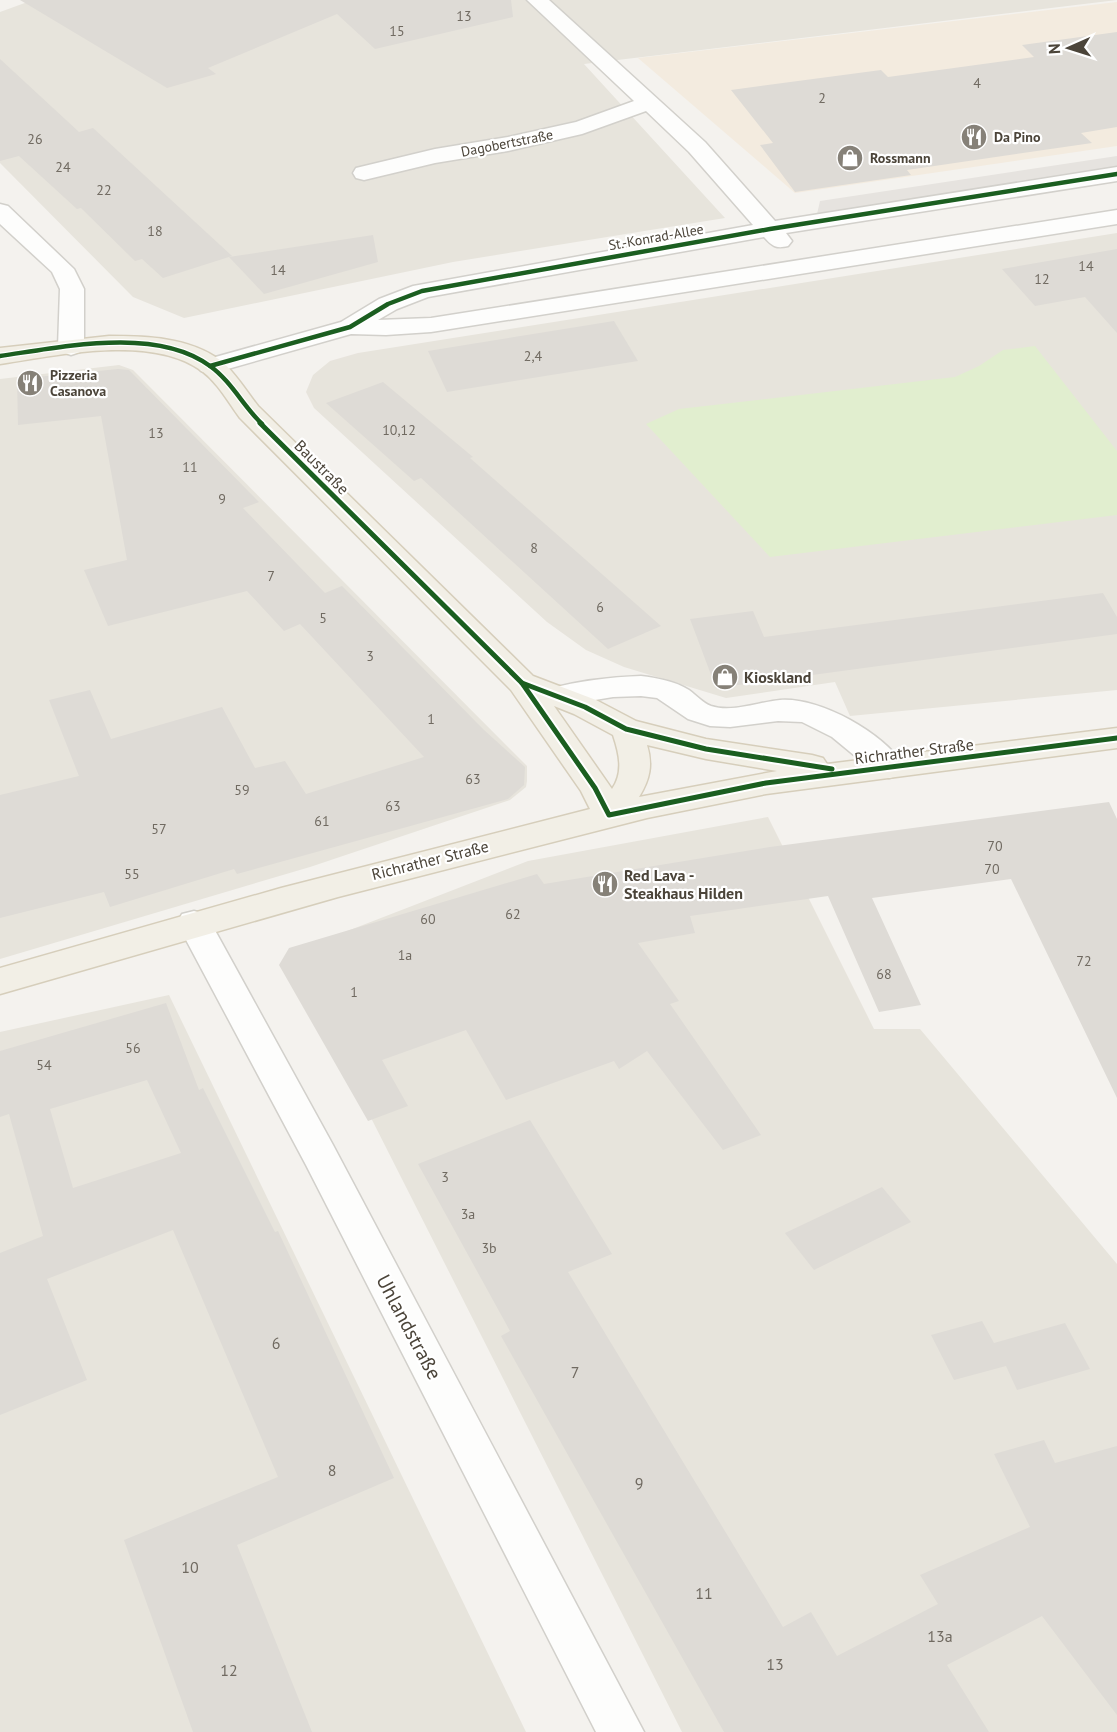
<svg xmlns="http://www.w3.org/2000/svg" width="1117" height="1732" font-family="'PT Sans',sans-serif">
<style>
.residential{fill:#e7e4dc}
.commercial{fill:#f3ebdf}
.green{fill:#e1eecf}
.parking{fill:#e6e3df}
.building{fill:#dedbd6;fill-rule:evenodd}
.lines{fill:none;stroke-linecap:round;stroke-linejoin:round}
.minor-casing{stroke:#d2d0cb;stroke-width:3}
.major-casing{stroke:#d6cebb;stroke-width:3}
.minor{fill:#fdfdfc;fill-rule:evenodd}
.major{fill:#f2efe6;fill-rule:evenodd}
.cycleway-far1-casing{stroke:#fff;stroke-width:7}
.cycleway-casing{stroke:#fff;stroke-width:9}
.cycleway-far1{stroke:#1b5e20;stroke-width:4.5}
.cycleway{stroke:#1b5e20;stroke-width:5}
.labels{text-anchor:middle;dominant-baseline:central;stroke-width:4.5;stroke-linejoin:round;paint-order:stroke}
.number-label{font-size:14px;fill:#706a61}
.far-poi-label{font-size:14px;font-weight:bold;fill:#4b4439;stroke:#fff;text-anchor:start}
.far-street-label{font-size:14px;fill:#4b4439;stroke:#fff}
.street-label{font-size:16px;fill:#4b4439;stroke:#fff}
.poi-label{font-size:16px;font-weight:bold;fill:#4b4439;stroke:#fff;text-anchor:start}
.near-number-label{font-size:16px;fill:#706a61}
.near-street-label{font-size:20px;fill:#4b4439;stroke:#fff}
</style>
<rect width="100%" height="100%" fill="#f4f2ee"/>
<g class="residential">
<polygon points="33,0 1117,0 584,64 725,218 453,262 184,318 133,297 0,163 0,12"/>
<polygon points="1117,233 1117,690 850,716 835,682 726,698 624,667 586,650 547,622 314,408 306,392 313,375 330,361 358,353"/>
<polygon points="119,365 133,370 527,766 527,781 526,787 510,800 310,867 0,959 0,379"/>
<polygon points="768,817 874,1029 920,1029 1117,1264 1117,1732 682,1732 288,954 528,861"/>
<polygon points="169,995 526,1732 0,1732 0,1032"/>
</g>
<polygon class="commercial" points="1117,2 1117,146 795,193 638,58"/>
<polygon class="green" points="1035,346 1117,451 1117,515 770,557 646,424 679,409 955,377 979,366 1003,350"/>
<polygon class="parking" points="1117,156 1117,168 817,214 820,201"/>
<g class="building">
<polygon points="20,0 511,0 513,17 375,49 337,14 208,68 216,74 167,88"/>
<polygon points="1117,32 1117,127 1081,133 1092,143 907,170 911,175 795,192 760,145 773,143 731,90 881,70 888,77 1034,57 1022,45"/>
<polygon points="0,59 79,132 93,128 232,256 163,278 142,259 135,261 81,208 77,209 19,156 0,161"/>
<polygon points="373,235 378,262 264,294 229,257"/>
<polygon points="1117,249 1117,333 1085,297 1035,306 1002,269"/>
<polygon points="614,321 638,361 447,392 428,351"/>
<polygon points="118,369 129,370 259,502 243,508 325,593 342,586 484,730 525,767 524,785 508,799 237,874 234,869 110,907 104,892 0,918 0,795 79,776 49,700 90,690 111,739 222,707 255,768 285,761 306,794 424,757 300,624 284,631 247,591 108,626 84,570 127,560 101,416 18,425 17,379"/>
<polygon points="383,382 473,457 470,458 661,626 608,649 421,478 414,481 326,403"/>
<polygon points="1103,593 1117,617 1117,634 716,688 690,619 753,611 764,637"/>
<polygon points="1109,802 1117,819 1117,1098 1011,879 872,898 921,1005 879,1012 828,896 690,916 695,933 638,943 679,1001 670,1004 761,1135 723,1150 647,1051 619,1069 614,1061 506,1100 466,1030 382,1060 408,1106 368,1121 279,965 289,948 537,874 544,884 770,847"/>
<path d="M166,1003L199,1090L203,1088L275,1232L278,1231L394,1478L237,1545L312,1732H193L124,1540L278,1477L173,1230L47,1279L87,1380L0,1415V1253L43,1236L9,1114L0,1117V1051ZM147,1080L181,1153L73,1188L50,1109Z"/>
<polygon points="530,1120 612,1254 568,1272 783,1627 811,1612 837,1656 938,1604 920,1575 1030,1527 994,1454 1044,1440 1055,1463 1117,1446 1117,1715 1042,1616 947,1665 989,1732 724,1732 501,1336 510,1331 418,1164"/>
<polygon points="882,1187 911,1222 814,1270 785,1233"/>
<polygon points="982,1321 994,1343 1065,1323 1090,1369 1017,1390 1006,1366 954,1380 931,1335"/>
</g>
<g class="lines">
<defs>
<g id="minor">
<path d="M527,0H549L705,142L775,221L1117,167V181L786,233L792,241L788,246C776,249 772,246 764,237L428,297L397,309L378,320L431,318L1117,210V224L431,332L386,335L351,334L210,374L201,371L197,366L201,361L341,322L379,299L413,286L753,225L689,152L646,111L582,134L508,151L435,163L364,180L356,178L353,173L356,168L435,149L508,137L576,122L634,101Z"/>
<polygon points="0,204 8,206 74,269 84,289 84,347 80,352 71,355 62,352 58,347 60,289 52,272 0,224"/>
<path d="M641,676C657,678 675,681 689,690C696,695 703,703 711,706C732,713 759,702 780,700C820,697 884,733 905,767L900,775L889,778L878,775L832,737L802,722L778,721L730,727L710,726L688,719L657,698L641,696L613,697L559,706L548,703L544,696L548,689C578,681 610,677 641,676Z"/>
<polygon points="194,911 206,914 333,1145 644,1732 596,1732 306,1165 177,923 182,914"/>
</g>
<path id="major" d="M109,336C146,336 188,337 220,360C235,372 246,391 258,406L533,676L596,700L636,721L706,739L812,755L823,758L827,764L1117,728V748L766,794L647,818L338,897L0,994V968L281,888L590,809L581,791L511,690L240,418C228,402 218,383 202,371C152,334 58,355 0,364V348ZM554,706L574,714L613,735C619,753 624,772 612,789ZM647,745L706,759L777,771L639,797C650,779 653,765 647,745Z"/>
</defs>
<use href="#minor" class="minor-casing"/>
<use href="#major" class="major-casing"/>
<use href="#minor" class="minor"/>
<use href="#major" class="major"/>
<defs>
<g id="cycleway-far1">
<path d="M0,356C62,347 156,326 210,366C231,381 244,407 262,424"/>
<polyline points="210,366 350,327 388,304 422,291 770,229 1117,174"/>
</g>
<g id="cycleway">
<polyline points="260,423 522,683 595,788 609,815 766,783 1117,738"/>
<polyline points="522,683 585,707 626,729 706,749 832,769"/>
</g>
</defs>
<use href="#cycleway-far1" class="cycleway-far1-casing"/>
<use href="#cycleway" class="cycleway-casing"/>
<use href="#cycleway-far1" class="cycleway-far1"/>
<use href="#cycleway" class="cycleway"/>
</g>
<defs>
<symbol id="restaurant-disc" viewBox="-11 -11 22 22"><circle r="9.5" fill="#868178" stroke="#fff"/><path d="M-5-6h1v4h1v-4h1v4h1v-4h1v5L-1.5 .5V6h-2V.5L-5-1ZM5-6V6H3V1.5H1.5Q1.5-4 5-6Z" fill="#fff"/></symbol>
<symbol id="shop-disc" viewBox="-11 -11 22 22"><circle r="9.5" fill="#868178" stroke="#fff"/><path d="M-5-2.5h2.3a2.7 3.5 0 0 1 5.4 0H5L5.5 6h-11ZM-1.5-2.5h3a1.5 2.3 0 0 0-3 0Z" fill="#fff"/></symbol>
</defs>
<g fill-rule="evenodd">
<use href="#restaurant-disc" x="959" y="122" width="30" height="30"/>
<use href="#shop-disc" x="835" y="143" width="30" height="30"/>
<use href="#restaurant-disc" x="15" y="368" width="30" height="30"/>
<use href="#shop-disc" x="710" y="662" width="30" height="30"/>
<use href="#restaurant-disc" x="590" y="869" width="30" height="30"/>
</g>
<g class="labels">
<g class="number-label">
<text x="464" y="16">13</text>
<text x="397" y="31">15</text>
<text x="977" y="83">4</text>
<text x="822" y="98">2</text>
<text x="35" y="139">26</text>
<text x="63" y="167">24</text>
<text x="104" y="190">22</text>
<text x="155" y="231">18</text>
<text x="1086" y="266">14</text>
<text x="278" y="270">14</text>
<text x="1042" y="279">12</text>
<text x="533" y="356">2,4</text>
<text x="399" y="430">10,12</text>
<text x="156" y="433">13</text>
<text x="190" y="467">11</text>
<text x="222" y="499">9</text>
<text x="534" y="548">8</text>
<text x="271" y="576">7</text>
<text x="600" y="607">6</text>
<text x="323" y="618">5</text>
<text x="370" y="656">3</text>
<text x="431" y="719">1</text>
<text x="473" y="779">63</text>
<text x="242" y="790">59</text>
<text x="393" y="806">63</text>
<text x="322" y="821">61</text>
<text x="159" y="829">57</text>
<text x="995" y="846">70</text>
<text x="992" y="869">70</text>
<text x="132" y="874">55</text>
<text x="513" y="914">62</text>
<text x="428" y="919">60</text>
<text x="405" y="955">1a</text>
<text x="1084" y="961">72</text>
<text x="884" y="974">68</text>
<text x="354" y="992">1</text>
<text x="133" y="1048">56</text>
<text x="44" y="1065">54</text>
<text x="445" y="1177">3</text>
<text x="468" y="1214">3a</text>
<text x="489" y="1248">3b</text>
</g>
<g class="far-poi-label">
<text x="994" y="137">Da Pino</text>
<text x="870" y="158">Rossmann</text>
<text x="50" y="375">Pizzeria<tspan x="50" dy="16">Casanova</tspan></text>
</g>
<g class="far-street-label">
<text transform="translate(507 143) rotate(-11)">Dagobertstraße</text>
<text transform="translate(656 237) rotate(-10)">St.-Konrad-Allee</text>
</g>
<g class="street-label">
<text transform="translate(322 467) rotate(45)">Baustraße</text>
<text transform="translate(914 751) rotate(-7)">Richrather Straße</text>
<text transform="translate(430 860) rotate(-14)">Richrather Straße</text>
</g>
<g class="poi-label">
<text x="744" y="677">Kioskland</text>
<text x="624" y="875">Red Lava -<tspan x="624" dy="18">Steakhaus Hilden</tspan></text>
</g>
<g class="near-number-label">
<text x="276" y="1343">6</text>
<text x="575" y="1372">7</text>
<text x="332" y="1470">8</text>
<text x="639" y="1483">9</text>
<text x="190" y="1567">10</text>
<text x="704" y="1593">11</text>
<text x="940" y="1636">13a</text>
<text x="775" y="1664">13</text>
<text x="229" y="1670">12</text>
</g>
<g class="near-street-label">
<text transform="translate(409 1327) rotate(62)">Uhlandstraße</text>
</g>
</g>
<g transform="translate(1069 48) rotate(267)" stroke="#ffffff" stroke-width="4.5" paint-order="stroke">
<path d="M0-4.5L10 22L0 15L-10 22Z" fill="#4b4439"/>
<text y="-9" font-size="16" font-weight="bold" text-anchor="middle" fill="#4b4439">N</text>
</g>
</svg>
